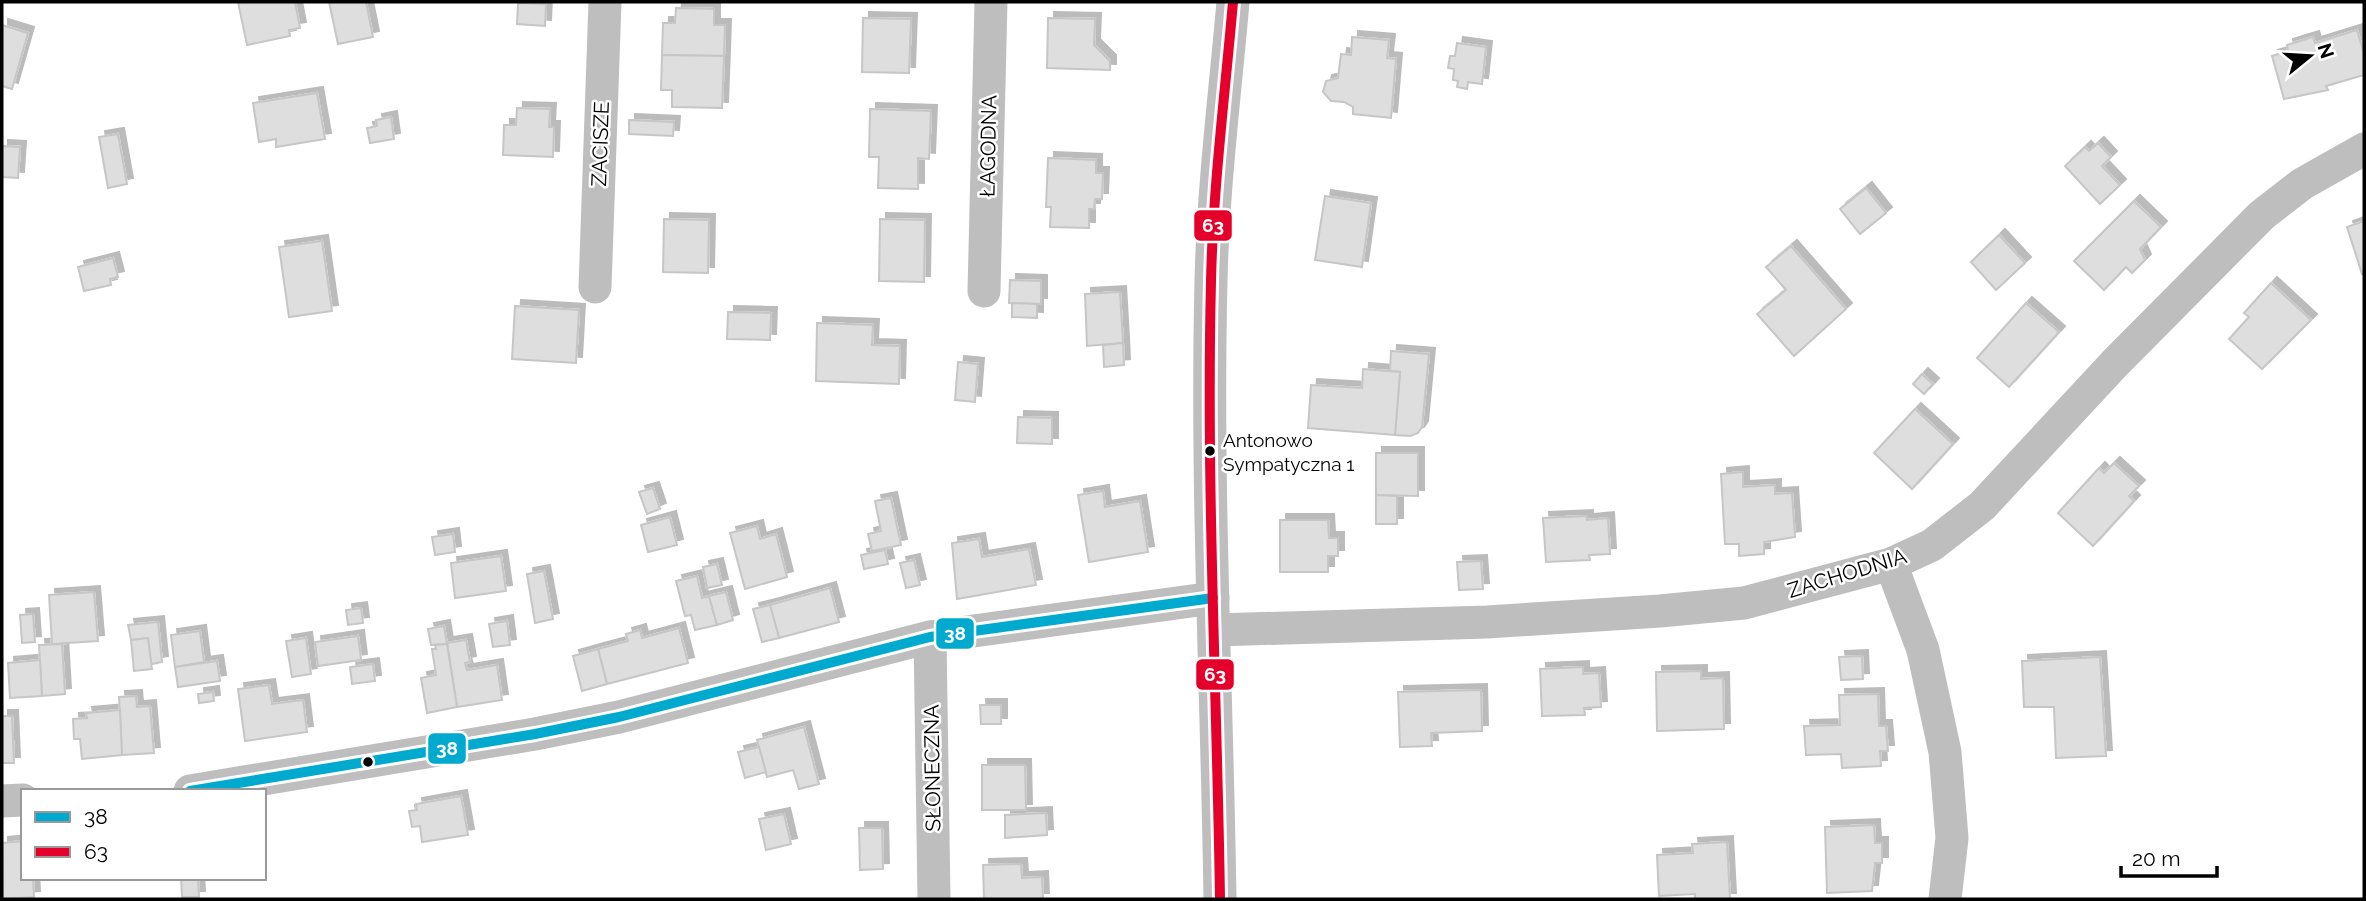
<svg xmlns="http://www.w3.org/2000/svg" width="2366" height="901" font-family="Raleway,sans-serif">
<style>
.building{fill:#dedede;stroke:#c6c6c6;stroke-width:2;filter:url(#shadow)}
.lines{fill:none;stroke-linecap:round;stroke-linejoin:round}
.street{stroke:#bebebe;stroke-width:33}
.bus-1-casing{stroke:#fff;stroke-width:16}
.bus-2-casing{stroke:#fff;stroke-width:16}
.bus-1{stroke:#00a9ce;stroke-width:10}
.bus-2{stroke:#e4002b;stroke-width:10}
.bus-dot{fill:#000;stroke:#fff;stroke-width:2.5}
.labels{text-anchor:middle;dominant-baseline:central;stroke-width:5;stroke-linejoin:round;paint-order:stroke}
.bus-label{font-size:19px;fill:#000;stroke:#fff;text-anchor:start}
.street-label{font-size:21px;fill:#000;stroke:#fff}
.line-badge{stroke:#fff;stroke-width:2.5}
.badge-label{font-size:19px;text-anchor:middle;font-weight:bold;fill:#fff}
</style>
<defs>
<filter id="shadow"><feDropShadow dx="6" dy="-6" stdDeviation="0" flood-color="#0004"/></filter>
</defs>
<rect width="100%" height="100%" fill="#fff"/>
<g class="building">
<polygon points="238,2 295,2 300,28 289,30 290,36 247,45"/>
<polygon points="329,2 366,2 373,37 338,44"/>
<polygon points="518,3 546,4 545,26 517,24"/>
<polygon points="676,8 714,9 714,25 725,25 724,56 662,55 663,23 675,23"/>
<polygon points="863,18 911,19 909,73 862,72"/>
<polygon points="1048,18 1095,19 1094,45 1110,61 1110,70 1047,68"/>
<polygon points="2,25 28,33 12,89 2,86"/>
<polygon points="2357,30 2364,54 2364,75 2326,86 2328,90 2284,99 2272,56 2288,51 2287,45 2313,37 2315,43"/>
<polygon points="1352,37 1389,40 1387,58 1396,59 1391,118 1353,114 1353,107 1344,102 1331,101 1323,92 1326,81 1338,78 1341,54 1351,55"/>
<polygon points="1457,43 1486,47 1482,84 1468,82 1467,89 1457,87 1458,81 1453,80 1454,69 1448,68 1450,56 1455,56"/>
<polygon points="662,55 724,56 722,108 672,107 672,90 661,90"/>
<polygon points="317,93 325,139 276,147 276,139 259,142 253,103"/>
<polygon points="517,108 550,109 549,127 554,127 553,157 503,155 504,125 516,125"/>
<polygon points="870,109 931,111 929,159 918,158 918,189 878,188 879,157 869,157"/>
<polygon points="391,117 394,139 370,143 367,128 377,126 376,120"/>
<polygon points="629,120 674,122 673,136 629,134"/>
<polygon points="118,134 127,184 108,188 99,137"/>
<polygon points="2098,143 2111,157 2102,166 2120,185 2100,204 2065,166 2085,147 2089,151"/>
<polygon points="2,146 20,147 18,178 2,177"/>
<polygon points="1048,158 1096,160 1096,173 1103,173 1102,199 1095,199 1094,209 1089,209 1089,228 1050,227 1051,207 1046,207"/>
<polygon points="1866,188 1886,213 1860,234 1840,209"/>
<polygon points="1325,196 1371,203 1362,267 1315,260"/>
<polygon points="2134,201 2161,227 2140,249 2145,260 2132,273 2126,267 2104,290 2074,261"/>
<polygon points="664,219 709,220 708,273 663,272"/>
<polygon points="880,219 925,220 924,282 879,281"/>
<polygon points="2364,221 2364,273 2362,274 2347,227"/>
<polygon points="1999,235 2025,263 1996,290 1971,262"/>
<polygon points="322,241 332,311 289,317 279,247"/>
<polygon points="1791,246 1846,309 1794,356 1757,314 1786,290 1766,267"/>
<polygon points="113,258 118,277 110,279 111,285 84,291 78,267"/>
<polygon points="1010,280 1041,281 1041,304 1009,303"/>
<polygon points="2271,283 2311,320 2262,369 2229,339 2249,317 2244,313"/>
<polygon points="1120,292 1123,343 1087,346 1085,294"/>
<polygon points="1012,303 1037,304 1037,318 1012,317"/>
<polygon points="2026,303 2059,332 2009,387 1977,358"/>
<polygon points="515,306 579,310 576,363 512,359"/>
<polygon points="728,312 771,313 770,340 727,339"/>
<polygon points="817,323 873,325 872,345 900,346 899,384 816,381"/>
<polygon points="1123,343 1124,365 1104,367 1103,345"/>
<polygon points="1391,351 1429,354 1422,427 1418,433 1410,436 1395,435 1400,372 1390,371"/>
<polygon points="958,362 978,364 975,402 955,400"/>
<polygon points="1363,369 1400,372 1395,435 1308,428 1311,385 1362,388"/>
<polygon points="1922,374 1933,384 1924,394 1913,384"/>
<polygon points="1915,409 1953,444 1912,489 1874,453"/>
<polygon points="1018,417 1052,418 1052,444 1017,443"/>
<polygon points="1376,453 1418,453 1418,496 1376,495"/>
<polygon points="2114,463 2139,486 2129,496 2134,501 2093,546 2058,513 2099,468 2104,473"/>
<polygon points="1743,472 1743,487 1775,485 1775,494 1792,493 1795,537 1764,542 1764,554 1739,556 1739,544 1725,544 1721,474"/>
<polygon points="653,488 660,509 647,514 639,492"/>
<polygon points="1103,491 1105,507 1140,501 1148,552 1089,562 1078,495"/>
<polygon points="1376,495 1397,496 1397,524 1376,524"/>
<polygon points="891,498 901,545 872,551 868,534 881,531 875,501"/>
<polygon points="1587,516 1587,520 1608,518 1610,554 1589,555 1590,560 1546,562 1543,518"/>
<polygon points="670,517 677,545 648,552 641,525"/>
<polygon points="1280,520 1328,520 1329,538 1338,538 1338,556 1328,556 1328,572 1280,572"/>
<polygon points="757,526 760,539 776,534 787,577 745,589 730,533"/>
<polygon points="453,534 455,552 435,555 432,537"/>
<polygon points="979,539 982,557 1029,549 1036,585 957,599 952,543"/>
<polygon points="885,550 888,564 864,569 861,555"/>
<polygon points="501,556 506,591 455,598 451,563"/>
<polygon points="914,560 920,585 906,588 900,563"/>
<polygon points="1481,561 1483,589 1459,590 1457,562"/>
<polygon points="717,564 722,585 707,588 703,567"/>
<polygon points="544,571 553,619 535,623 527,574"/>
<polygon points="697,576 702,598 709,596 717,625 695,630 691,615 685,616 676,581"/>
<polygon points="830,588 839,622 779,638 770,605"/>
<polygon points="94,592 98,641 52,644 49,595"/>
<polygon points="726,592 733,620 717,625 709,596"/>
<polygon points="770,605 779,638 762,642 753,609"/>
<polygon points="361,608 363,623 348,625 346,610"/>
<polygon points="33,614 35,642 22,643 20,615"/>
<polygon points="507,621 510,645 493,647 489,624"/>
<polygon points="158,622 162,662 151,664 148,638 131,640 128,625"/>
<polygon points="444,626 447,644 431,645 428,629"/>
<polygon points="679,628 688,663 607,684 598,649 628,641 626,634 640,630 642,638"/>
<polygon points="200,631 204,662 175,667 171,635"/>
<polygon points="358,636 361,660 318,666 315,642"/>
<polygon points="148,638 152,669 134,671 131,640"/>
<polygon points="306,638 311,674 292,677 286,641"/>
<polygon points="466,640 470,662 465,663 467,670 497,665 502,700 457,707 447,643"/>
<polygon points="62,644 65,694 42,696 39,645"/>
<polygon points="447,644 457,707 427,713 421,678 436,675 432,649 436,649 435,645"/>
<polygon points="598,649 607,684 582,691 573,656"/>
<polygon points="1862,656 1863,679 1841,680 1839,657"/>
<polygon points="2100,657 2106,756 2056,758 2054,707 2024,707 2022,661"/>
<polygon points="40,660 42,696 10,698 8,663"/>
<polygon points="217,661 220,681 178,687 175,667"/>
<polygon points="373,664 375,681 352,684 350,667"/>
<polygon points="1583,667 1583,674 1599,673 1601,707 1584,708 1585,715 1542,716 1540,669"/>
<polygon points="1701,671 1701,679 1723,678 1724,729 1657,731 1656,672"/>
<polygon points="269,685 272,704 303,700 307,732 245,741 238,689"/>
<polygon points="1481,690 1482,731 1431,733 1432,746 1400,747 1398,692"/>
<polygon points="213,692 214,701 199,703 198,694"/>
<polygon points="1878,694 1879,726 1886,726 1888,751 1880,751 1881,766 1842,768 1841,754 1806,755 1804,726 1840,725 1839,695"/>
<polygon points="136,696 137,707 150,706 154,753 122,755 119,697"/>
<polygon points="980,705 1001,705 1001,724 981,724"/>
<polygon points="120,710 122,755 82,759 80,739 74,739 73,719 87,718 86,713"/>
<polygon points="2,716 12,716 14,763 2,763"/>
<polygon points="804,727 819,784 799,789 793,770 767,777 757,740"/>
<polygon points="759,747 766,772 745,778 738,752"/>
<polygon points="982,765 1025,765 1026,810 982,810"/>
<polygon points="461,796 468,835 422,842 420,826 412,827 409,811 417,810 416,804"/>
<polygon points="1046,813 1047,835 1005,838 1005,815"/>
<polygon points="784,814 791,844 766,850 759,819"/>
<polygon points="1874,825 1875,843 1882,843 1882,863 1875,863 1872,891 1827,893 1825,827"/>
<polygon points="859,828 882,828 883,869 860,870"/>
<polygon points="23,841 23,878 33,878 34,897 3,899 2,843"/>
<polygon points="1727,842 1730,899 1695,899 1695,894 1659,896 1657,855 1693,853 1692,844"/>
<polygon points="1021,864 1022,878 1042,877 1043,899 984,899 983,865"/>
<polygon points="181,878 198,878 199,897 182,897"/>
</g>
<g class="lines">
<g class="street">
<polyline points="595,287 605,2"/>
<polyline points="984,291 991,2"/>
<polyline points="1891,564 1923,650 1945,752 1952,838 1945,899"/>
<polyline points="1215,630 1487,622 1660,611 1744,603 1891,564 1932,545 1982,506 2116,362 2262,215 2302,184 2364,149"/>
<polyline points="930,637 934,899"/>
<polyline points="190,791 535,734 619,717 930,637 1213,598"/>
<polyline points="2,801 23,800"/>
<path d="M1220,899C1217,693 1206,487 1211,281C1213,188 1225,94 1233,2"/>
</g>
<defs>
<polyline id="bus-1" points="190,791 535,734 619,717 930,637 1213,598"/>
<path id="bus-2" d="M1220,899C1217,693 1206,487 1211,281C1213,188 1225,94 1233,2"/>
</defs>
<use href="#bus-1" class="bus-1-casing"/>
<use href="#bus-2" class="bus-2-casing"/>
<use href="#bus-1" class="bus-1"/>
<use href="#bus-2" class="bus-2"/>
</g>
<g class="bus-dot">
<circle cx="1210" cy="451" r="6"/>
<circle cx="368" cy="762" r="6"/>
</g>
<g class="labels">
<g class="bus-label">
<text x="1223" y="440">Antonowo<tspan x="1223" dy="24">Sympatyczna 1</tspan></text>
</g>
<g class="street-label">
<text transform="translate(600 144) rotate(-88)">ZACISZE</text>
<text transform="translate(988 146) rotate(-89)">ŁAGODNA</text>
<text transform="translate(1847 573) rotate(-17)">ZACHODNIA</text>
<text transform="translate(932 768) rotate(-91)">SŁONECZNA</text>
</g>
</g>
<g class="line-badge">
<rect x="1193" y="209" width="40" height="33" rx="7" fill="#e4002b"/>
<rect x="935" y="617" width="40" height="33" rx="7" fill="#00a9ce"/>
<rect x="1195" y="658" width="40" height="33" rx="7" fill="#e4002b"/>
<rect x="427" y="732" width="40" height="33" rx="7" fill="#00a9ce"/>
</g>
<g class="badge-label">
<text x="1213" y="232">63</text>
<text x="955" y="640">38</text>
<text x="1215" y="681">63</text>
<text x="447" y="755">38</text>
</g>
<rect width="2366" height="901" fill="none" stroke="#000000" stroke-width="7"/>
<rect x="21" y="789" width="245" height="91" fill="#ffffff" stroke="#999999" stroke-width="2"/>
<rect x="35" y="812" width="35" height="10" fill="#00a9ce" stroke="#999999" stroke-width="2"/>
<text x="84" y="824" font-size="21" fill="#000000">38</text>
<rect x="35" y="847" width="35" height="10" fill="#e4002b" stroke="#999999" stroke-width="2"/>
<text x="84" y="859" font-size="21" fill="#000000">63</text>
<g transform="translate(2310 56) rotate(72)" stroke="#ffffff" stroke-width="5" paint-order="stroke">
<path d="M0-5L12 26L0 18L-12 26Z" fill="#000000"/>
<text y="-10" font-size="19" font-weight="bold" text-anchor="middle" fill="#000000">N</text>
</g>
<path d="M2121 866v10h96v-10" fill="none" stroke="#000000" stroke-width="3.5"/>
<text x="2132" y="866" font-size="21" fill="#000000" stroke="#ffffff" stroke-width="5" paint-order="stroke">20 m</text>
</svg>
